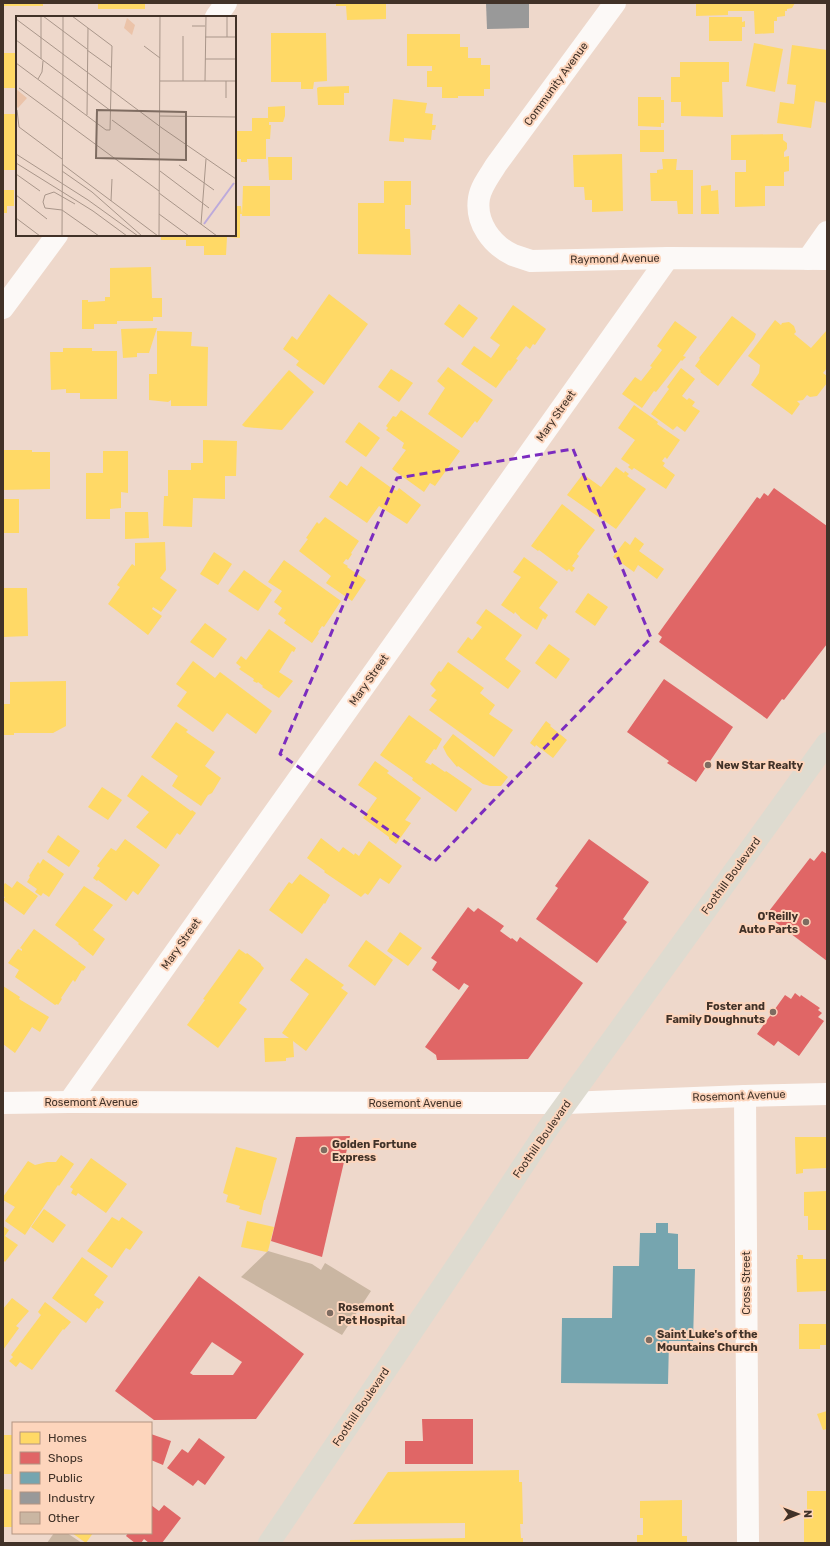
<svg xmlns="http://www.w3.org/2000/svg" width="830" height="1546" font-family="Rubik,sans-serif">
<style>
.homes{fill:#ffd966}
.shops{fill:#e06666;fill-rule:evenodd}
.public{fill:#76a5af}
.industry{fill:#999}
.building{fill:#cab6a2}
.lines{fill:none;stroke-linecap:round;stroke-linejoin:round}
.minor{stroke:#fcf9f7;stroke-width:22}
.major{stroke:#dedbd0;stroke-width:22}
.marked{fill:none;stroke:#7b2cbf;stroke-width:3;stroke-dasharray:8 5;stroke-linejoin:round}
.poi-dot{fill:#7e6c61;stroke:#fdd5bc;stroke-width:1.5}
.labels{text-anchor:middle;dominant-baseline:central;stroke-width:4;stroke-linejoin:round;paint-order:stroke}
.street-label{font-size:11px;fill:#413228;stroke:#fdd5bc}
.poi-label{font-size:11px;font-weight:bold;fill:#413228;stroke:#fdd5bc;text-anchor:start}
.inset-river{fill:none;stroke:#bcaadb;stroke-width:2}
.inset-road{fill:none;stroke:#a9968a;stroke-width:1}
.view{fill:#7e6c61;fill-opacity:0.15;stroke:#7e6c61;stroke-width:2}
.inset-edge{fill:none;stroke:#413228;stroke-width:2}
</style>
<rect width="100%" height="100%" fill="#eed8cb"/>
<g class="homes">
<rect x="3" y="3" width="40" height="3"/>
<rect x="98" y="3" width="47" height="6"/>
<polygon points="336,3 386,3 386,19 347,20 346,6 336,6"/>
<polygon points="696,3 795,3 792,8 787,9 787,11 785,11 785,16 777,17 777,21 774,21 774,33 755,34 754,11 728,11 728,15 696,16"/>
<polygon points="709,17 742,17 742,22 745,21 745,27 742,27 742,41 709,41"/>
<polygon points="271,33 326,33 327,81 314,82 313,89 301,89 301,82 271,82"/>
<polygon points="407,34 460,34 460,47 468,47 468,58 481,58 481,65 490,65 490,89 484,89 484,96 458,96 458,98 442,98 442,87 427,87 427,71 432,71 432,66 407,66"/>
<polygon points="754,43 783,49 775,92 746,86"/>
<polygon points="792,45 827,50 827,103 815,101 811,128 777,123 780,102 794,104 796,85 787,84"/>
<rect x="3" y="53" width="14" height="35"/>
<polygon points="680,62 729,62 729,82 722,82 723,117 681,116 681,102 671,102 671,77 680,77"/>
<polygon points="349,86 349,93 344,93 344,105 318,105 317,88 319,87"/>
<polygon points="638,97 661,97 661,100 664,100 664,123 661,123 661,127 638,126"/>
<polygon points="393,99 427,103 425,113 433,114 432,125 436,125 435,130 432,130 431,140 404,138 404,142 389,141"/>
<polygon points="285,106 285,116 283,122 269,122 269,125 271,125 270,139 266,139 266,159 247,159 247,162 241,162 241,159 235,159 235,131 252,131 252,118 268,118 268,107"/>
<rect x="3" y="114" width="14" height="56"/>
<rect x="640" y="130" width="24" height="22"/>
<polygon points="783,134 783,140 787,143 787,149 784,152 784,157 789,156 789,171 784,172 784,186 765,186 765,206 735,207 735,172 746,172 746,160 731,160 731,135"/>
<polygon points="622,154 623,211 592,212 592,200 585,200 584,187 574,187 573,155"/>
<polygon points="268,157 292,157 292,180 269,180"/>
<polygon points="662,159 677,159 676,170 693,170 693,214 678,214 677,201 651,201 650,173 657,173 657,170 663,169"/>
<polygon points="384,181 411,181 411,205 405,205 405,229 410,229 411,255 358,254 358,203 384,203"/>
<polygon points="711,185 711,191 718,190 719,214 701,214 701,186"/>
<polygon points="243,186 270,186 270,216 242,216"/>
<polygon points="3,190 14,190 14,206 7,206 7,213 3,213"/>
<polygon points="235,206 241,206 242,214 240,214 240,238 227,237 226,255 204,255 204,246 186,246 186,240 161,240 161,235 235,235"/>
<polygon points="151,267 152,298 162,298 162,317 153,317 153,321 117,321 117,324 94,324 94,329 82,329 82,300 88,300 88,302 105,301 105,297 110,297 110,268"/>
<polygon points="329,294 368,324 324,385 296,365 299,361 283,349 292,336 297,340"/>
<polygon points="459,304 478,318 463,338 444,324"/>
<polygon points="513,305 546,329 535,345 533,344 530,349 526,346 516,359 518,360 510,371 509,370 496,388 461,364 474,346 491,358 500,345 490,338"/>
<polygon points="732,316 756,334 754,339 718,386 700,372 701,371 695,366 700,359 699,358"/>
<polygon points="775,320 781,325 782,323 789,322 794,326 796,332 794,334 811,348 827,330 827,368 823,373 827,376 827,383 817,396 810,397 807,395 803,400 797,401 800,404 792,415 751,385 759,373 760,365 748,356"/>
<polygon points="675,321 697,337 683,356 686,357 682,361 681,360 656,392 654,391 642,408 622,394 635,377 641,381 652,367 650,366 662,350 657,346"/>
<polygon points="157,328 149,353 137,353 137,357 123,358 121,329"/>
<polygon points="157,331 192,332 191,346 208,347 207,406 171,406 171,400 168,402 149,400 149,374 157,374"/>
<polygon points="63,348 92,348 92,351 117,351 117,399 80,399 80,393 66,393 66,389 51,390 50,352 63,352"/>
<polygon points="448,367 493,400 477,423 475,421 462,438 428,414 445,388 437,381"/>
<polygon points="681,368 695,379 682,396 687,400 689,398 695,402 692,406 700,411 685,432 677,426 673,430 651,414 669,389 667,387"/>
<polygon points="391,369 413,383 399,402 378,387"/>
<polygon points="289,370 314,392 282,430 245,427 242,425"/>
<polygon points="634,405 658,422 657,424 680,440 667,459 665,457 662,461 665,463 663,466 675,475 666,489 634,468 632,470 628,467 630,465 621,459 635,440 618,428"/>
<polygon points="401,410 460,451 435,486 430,483 424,492 392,469 406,450 402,448 404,443 386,430 388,428 386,426 393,416 396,417"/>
<polygon points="359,422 380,438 366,457 345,442"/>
<polygon points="203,440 237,441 236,476 225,476 225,499 193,498 192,527 163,526 164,496 168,496 168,470 191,470 191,463 203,463"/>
<polygon points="3,450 32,450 32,452 50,452 50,489 3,490"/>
<polygon points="103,451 128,451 128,493 121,492 121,508 110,509 110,519 86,519 86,473 103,473"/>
<polygon points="361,466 390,487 397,491 399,488 421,505 407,524 379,506 367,523 329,497 340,481 347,486"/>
<polygon points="616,467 624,473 625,471 629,474 627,476 646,489 616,529 567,495 583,474 601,487"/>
<rect x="3" y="499" width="16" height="34"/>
<polygon points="562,504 595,530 577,554 579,556 572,566 575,568 572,572 569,569 567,571 539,550 538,551 531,546"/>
<polygon points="125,512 148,512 149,538 125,539"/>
<polygon points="325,517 359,541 351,553 352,554 348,560 346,559 343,563 348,566 347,567 366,580 352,601 326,583 331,576 299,551 308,539 306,538 317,522 319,524"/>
<polygon points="635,537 644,544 639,551 664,569 657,579 638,565 634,572 613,557 625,541 630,545"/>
<polygon points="165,542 166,570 160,578 177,590 161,612 153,607 152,609 162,616 148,635 108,604 120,587 117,585 132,564 135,566 135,543"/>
<polygon points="214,552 232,564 218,585 200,574"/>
<polygon points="524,557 558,582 539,608 548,615 545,620 543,618 537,630 520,618 520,617 515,612 514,614 501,605 521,577 513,572"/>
<polygon points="284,560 341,601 324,627 322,626 318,632 319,633 312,643 284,623 286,620 278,614 282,608 274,602 282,591 268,582"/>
<polygon points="244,570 272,590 258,611 228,591"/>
<polygon points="3,583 4,583 4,588 27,588 28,636 3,637"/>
<polygon points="588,593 608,607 595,626 575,612"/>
<polygon points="486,609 522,635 505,659 521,671 508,689 457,652 468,637 472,640 482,627 476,623"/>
<polygon points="205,623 227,639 213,658 190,642"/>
<polygon points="269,629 296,648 294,652 292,651 279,672 293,681 279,698 262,687 263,686 258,682 257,683 253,681 254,679 239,669 241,667 236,663 241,656 246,660"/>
<polygon points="549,644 570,659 556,679 535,663"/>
<polygon points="193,661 215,678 220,672 272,711 256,734 227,713 213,732 177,706 187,692 176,684"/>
<polygon points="448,662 484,688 480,693 495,705 489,714 513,730 494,757 429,710 437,700 431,696 436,690 430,684 439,671 441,672"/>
<polygon points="66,681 66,726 53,733 14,733 14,735 3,735 3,704 10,704 10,682"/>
<polygon points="409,715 442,739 436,750 434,749 425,762 431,765 432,763 445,772 446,771 472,789 456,812 412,780 413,778 380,755"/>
<polygon points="546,721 551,725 550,726 567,740 553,758 536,745 535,747 530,743"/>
<polygon points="176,722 188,730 186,732 215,752 205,766 221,778 212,793 208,795 201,806 172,786 178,776 151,757"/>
<polygon points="453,734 508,777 501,786 490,786 483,784 458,766 457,767 447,755 443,747"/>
<polygon points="375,761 389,771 387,773 421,798 405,820 411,823 396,844 389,839 389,837 363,818 377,798 358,785"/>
<polygon points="142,775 191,811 192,810 196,813 180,835 177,833 166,849 136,827 149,812 127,796"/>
<polygon points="102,787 122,800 108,820 88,807"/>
<polygon points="58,835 80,851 69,867 47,852"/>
<polygon points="321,838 339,852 343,847 354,855 355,853 359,856 369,841 402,866 389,884 380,878 368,895 365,893 361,897 324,872 325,871 307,858"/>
<polygon points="125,839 160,865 138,895 133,891 126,901 98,880 97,881 93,878 100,868 97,866 111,848 116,851"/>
<polygon points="43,859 64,874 49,897 43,893 41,896 35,892 37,889 27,882 30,877 29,876 38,862 40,864"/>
<polygon points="300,874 330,895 325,904 324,903 302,934 269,910 289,882 292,884"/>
<polygon points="17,881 38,896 24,915 3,900 5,897 3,896 3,886 5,883 12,888"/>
<polygon points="84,886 113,905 93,930 105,939 93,956 78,944 79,943 55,925"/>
<polygon points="34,929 86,967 83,971 82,970 75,982 73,980 61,998 62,999 58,1005 57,1004 55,1005 15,977 19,970 8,963 18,949 22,951 22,949 20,948"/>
<polygon points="400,932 422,948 408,966 387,951"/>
<polygon points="366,940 393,960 375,986 348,966"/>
<polygon points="239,949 246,954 247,953 261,964 261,965 264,968 239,1003 247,1009 218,1048 187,1025 205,1000 203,999"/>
<polygon points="306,958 344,985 341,988 348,993 306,1051 293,1041 294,1057 286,1058 286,1061 265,1062 264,1038 289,1038 282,1033 309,994 290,980"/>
<polygon points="3,986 20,997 19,999 49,1017 40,1032 32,1027 15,1053 3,1044"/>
<polygon points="795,1137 827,1137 827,1168 803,1169 803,1173 796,1174"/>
<polygon points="236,1147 277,1158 265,1200 264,1200 261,1215 239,1209 240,1206 226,1202 228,1195 223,1193"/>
<polygon points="61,1155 74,1164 59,1186 58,1185 25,1235 5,1221 15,1207 3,1200 3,1197 28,1161 35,1165 47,1162 56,1162"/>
<polygon points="91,1158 127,1184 106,1213 78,1193 76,1196 71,1193 73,1189 70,1187"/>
<polygon points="827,1191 827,1230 808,1230 808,1216 804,1216 804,1192"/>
<polygon points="44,1209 66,1225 53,1243 31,1227"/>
<polygon points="112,1217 119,1221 122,1217 143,1232 130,1250 126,1248 112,1268 87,1251"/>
<polygon points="247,1221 274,1227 268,1251 267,1252 241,1247"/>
<polygon points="3,1226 9,1230 5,1236 18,1245 5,1262 3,1260"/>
<polygon points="797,1255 803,1255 803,1259 827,1259 827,1291 797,1292 796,1259 798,1259"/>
<polygon points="82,1257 108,1276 94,1295 104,1302 99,1309 97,1308 86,1323 52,1298"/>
<polygon points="12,1298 29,1311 16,1326 19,1328 3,1350 3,1309"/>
<polygon points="45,1302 71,1322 64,1330 63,1329 32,1370 20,1362 16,1367 9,1361 13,1357 11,1355 41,1315 38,1312"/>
<polygon points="799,1324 827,1324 827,1345 820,1345 820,1349 799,1349"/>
<polygon points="827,1411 827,1429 823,1430 817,1414"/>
<rect x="3" y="1435" width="10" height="39"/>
<polygon points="519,1470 519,1482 522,1482 523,1524 520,1524 521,1538 523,1538 523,1543 350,1543 350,1540 465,1538 465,1523 353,1524 388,1472"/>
<polygon points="3,1489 13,1490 13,1527 3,1527"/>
<polygon points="807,1491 827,1491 827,1543 804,1543 804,1514 807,1514"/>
<polygon points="682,1500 682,1536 687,1536 687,1543 637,1543 637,1535 643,1535 643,1518 640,1518 640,1501"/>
<polygon points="72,1533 93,1533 86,1543"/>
</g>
<g class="shops">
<polygon points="774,488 827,526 827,644 784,700 782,699 767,719 659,642 662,637 658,634 757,497 760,499 764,493 768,496"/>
<polygon points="664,679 733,727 696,782 667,763 669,761 627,732"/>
<polygon points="589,839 649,882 623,919 627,922 597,963 536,919 558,888 555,886"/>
<polygon points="822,851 827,854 827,961 766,915 810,858 814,861"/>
<polygon points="468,907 474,912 478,908 504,926 500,931 511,939 512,938 517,942 520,937 583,983 528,1059 437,1060 436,1055 425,1047 469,986 464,983 459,990 432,970 437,962 431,958"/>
<polygon points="795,993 800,997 801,995 820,1008 818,1010 822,1013 818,1017 824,1021 799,1056 778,1041 774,1046 757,1034 785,995 791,999"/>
<polygon points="350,1136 322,1257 271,1241 296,1137"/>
<path d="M199,1276L304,1354L256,1419L154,1420L115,1391ZM212,1342L242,1362L233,1375H193L190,1373Z"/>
<polygon points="422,1419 473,1419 473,1464 405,1464 405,1441 423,1441"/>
<polygon points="151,1434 171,1441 163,1465 151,1460"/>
<polygon points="199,1438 225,1457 205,1485 198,1480 193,1486 167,1468 182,1449 188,1453"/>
<polygon points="151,1505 159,1511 164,1505 181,1518 162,1543 149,1543 144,1539 141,1543 135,1543 126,1536 128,1533 151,1533"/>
</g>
<polygon class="public" points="656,1223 668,1223 668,1233 678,1234 678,1269 695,1269 693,1341 669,1341 668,1384 561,1383 562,1318 612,1318 613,1266 639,1266 640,1233 656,1233"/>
<polygon class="industry" points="486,3 529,3 529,28 487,29"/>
<g class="building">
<polygon points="268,1251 312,1264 321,1270 325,1263 371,1291 342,1335 241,1277"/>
<polygon points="54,1533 67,1533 82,1543 47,1543"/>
</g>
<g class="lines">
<g class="minor">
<path d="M615,3L496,165C490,175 481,186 479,198C475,223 492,245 513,255C519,257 525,259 531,261L668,258L827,259"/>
<polyline points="216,17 226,3"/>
<polyline points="808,259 827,232"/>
<polyline points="3,308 57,235"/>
<polyline points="745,1096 748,1543"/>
<polyline points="69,1102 668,258"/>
<polyline points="3,1103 69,1102 496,1103 567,1103 745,1096 827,1094"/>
</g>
<polyline class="major" points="269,1543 478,1234 546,1131 827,743"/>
</g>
<path class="marked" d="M573,449L651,638L434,862L280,754L397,478Z"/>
<g class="poi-dot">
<circle cx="708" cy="765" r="4"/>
<circle cx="806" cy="922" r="4"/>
<circle cx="773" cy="1012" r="4"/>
<circle cx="324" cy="1150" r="4"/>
<circle cx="330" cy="1313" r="4"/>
<circle cx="649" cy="1340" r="4"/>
</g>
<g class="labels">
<g class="street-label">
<text transform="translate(556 84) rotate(-54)">Community Avenue</text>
<text transform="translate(615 259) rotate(-1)">Raymond Avenue</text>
<text transform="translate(556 416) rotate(-55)">Mary Street</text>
<text transform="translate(369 680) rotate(-55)">Mary Street</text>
<text transform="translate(731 876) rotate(-54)">Foothill Boulevard</text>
<text transform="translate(181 944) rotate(-55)">Mary Street</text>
<text transform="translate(739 1096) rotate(-2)">Rosemont Avenue</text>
<text x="91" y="1102">Rosemont Avenue</text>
<text x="415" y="1103">Rosemont Avenue</text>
<text transform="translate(542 1139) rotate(-55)">Foothill Boulevard</text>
<text transform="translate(746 1283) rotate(-90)">Cross Street</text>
<text transform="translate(361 1407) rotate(-56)">Foothill Boulevard</text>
</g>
<g class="poi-label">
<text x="716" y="765">New Star Realty</text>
<text x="798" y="916" text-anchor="end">O'Reilly<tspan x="798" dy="13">Auto Parts</tspan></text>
<text x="765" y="1006" text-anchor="end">Foster and<tspan x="765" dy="13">Family Doughnuts</tspan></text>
<text x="332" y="1144">Golden Fortune<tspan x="332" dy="13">Express</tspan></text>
<text x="338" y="1307">Rosemont<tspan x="338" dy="13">Pet Hospital</tspan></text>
<text x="657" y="1334">Saint Luke's of the<tspan x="657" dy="13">Mountains Church</tspan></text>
</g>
</g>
<g transform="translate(16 16)">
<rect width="220" height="220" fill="#eed8cb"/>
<path d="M111,2L119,9L116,19L108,12ZM0,73L11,82L2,92L0,90Z" fill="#ebc3a9"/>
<path class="inset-river" d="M188,208L218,167"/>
<path class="inset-road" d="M25,0V43M27,0L71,33M0,3L146,112L220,163M176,10H189M189,21H220M211,21V0M0,24L95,95M128,30L144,42M71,34L96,52M47,38V0M189,43H220M0,47L90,114H94L96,30L56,0M22,63L26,56L27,45M144,65H220M167,65V20M189,65L190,0M3,72L143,175M210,82V65M1,94L3,111L46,143M71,99L72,12M144,100L220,101M96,104L144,139M0,138L72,184L122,220M0,147L77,195L111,220M46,148L142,220M163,149L198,174M46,155L76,176L126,220M144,155L193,192M0,158L24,175M143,177L201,220M0,179L31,203M95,185L96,163M46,194L83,220M46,194L29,192L27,186L29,179L38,176L59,188M143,198L173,220M0,202L24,220M185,208L190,143M46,220L47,38M143,220L144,0"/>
<path class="view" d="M81,94L170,96V144L80,142Z"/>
<rect width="220" height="220" class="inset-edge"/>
</g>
<rect width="830" height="1546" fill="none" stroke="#413228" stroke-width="8"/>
<rect x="12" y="1422" width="140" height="112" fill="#fdd5bc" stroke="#b29481"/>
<rect x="20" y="1432" width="20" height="12" fill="#ffd966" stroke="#b29481"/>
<text x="48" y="1442" font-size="12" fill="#413228">Homes</text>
<rect x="20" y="1452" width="20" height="12" fill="#e06666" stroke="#b29481"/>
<text x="48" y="1462" font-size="12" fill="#413228">Shops</text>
<rect x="20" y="1472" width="20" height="12" fill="#76a5af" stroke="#b29481"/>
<text x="48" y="1482" font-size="12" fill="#413228">Public</text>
<rect x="20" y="1492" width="20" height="12" fill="#999999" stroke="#b29481"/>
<text x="48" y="1502" font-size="12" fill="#413228">Industry</text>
<rect x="20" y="1512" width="20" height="12" fill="#cab6a2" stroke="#b29481"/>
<text x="48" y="1522" font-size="12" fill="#413228">Other</text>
<g transform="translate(798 1514) rotate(89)" stroke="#fdd5bc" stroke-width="3" paint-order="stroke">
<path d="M0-3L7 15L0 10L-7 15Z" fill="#413228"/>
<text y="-6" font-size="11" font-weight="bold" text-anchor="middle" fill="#413228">N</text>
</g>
</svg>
